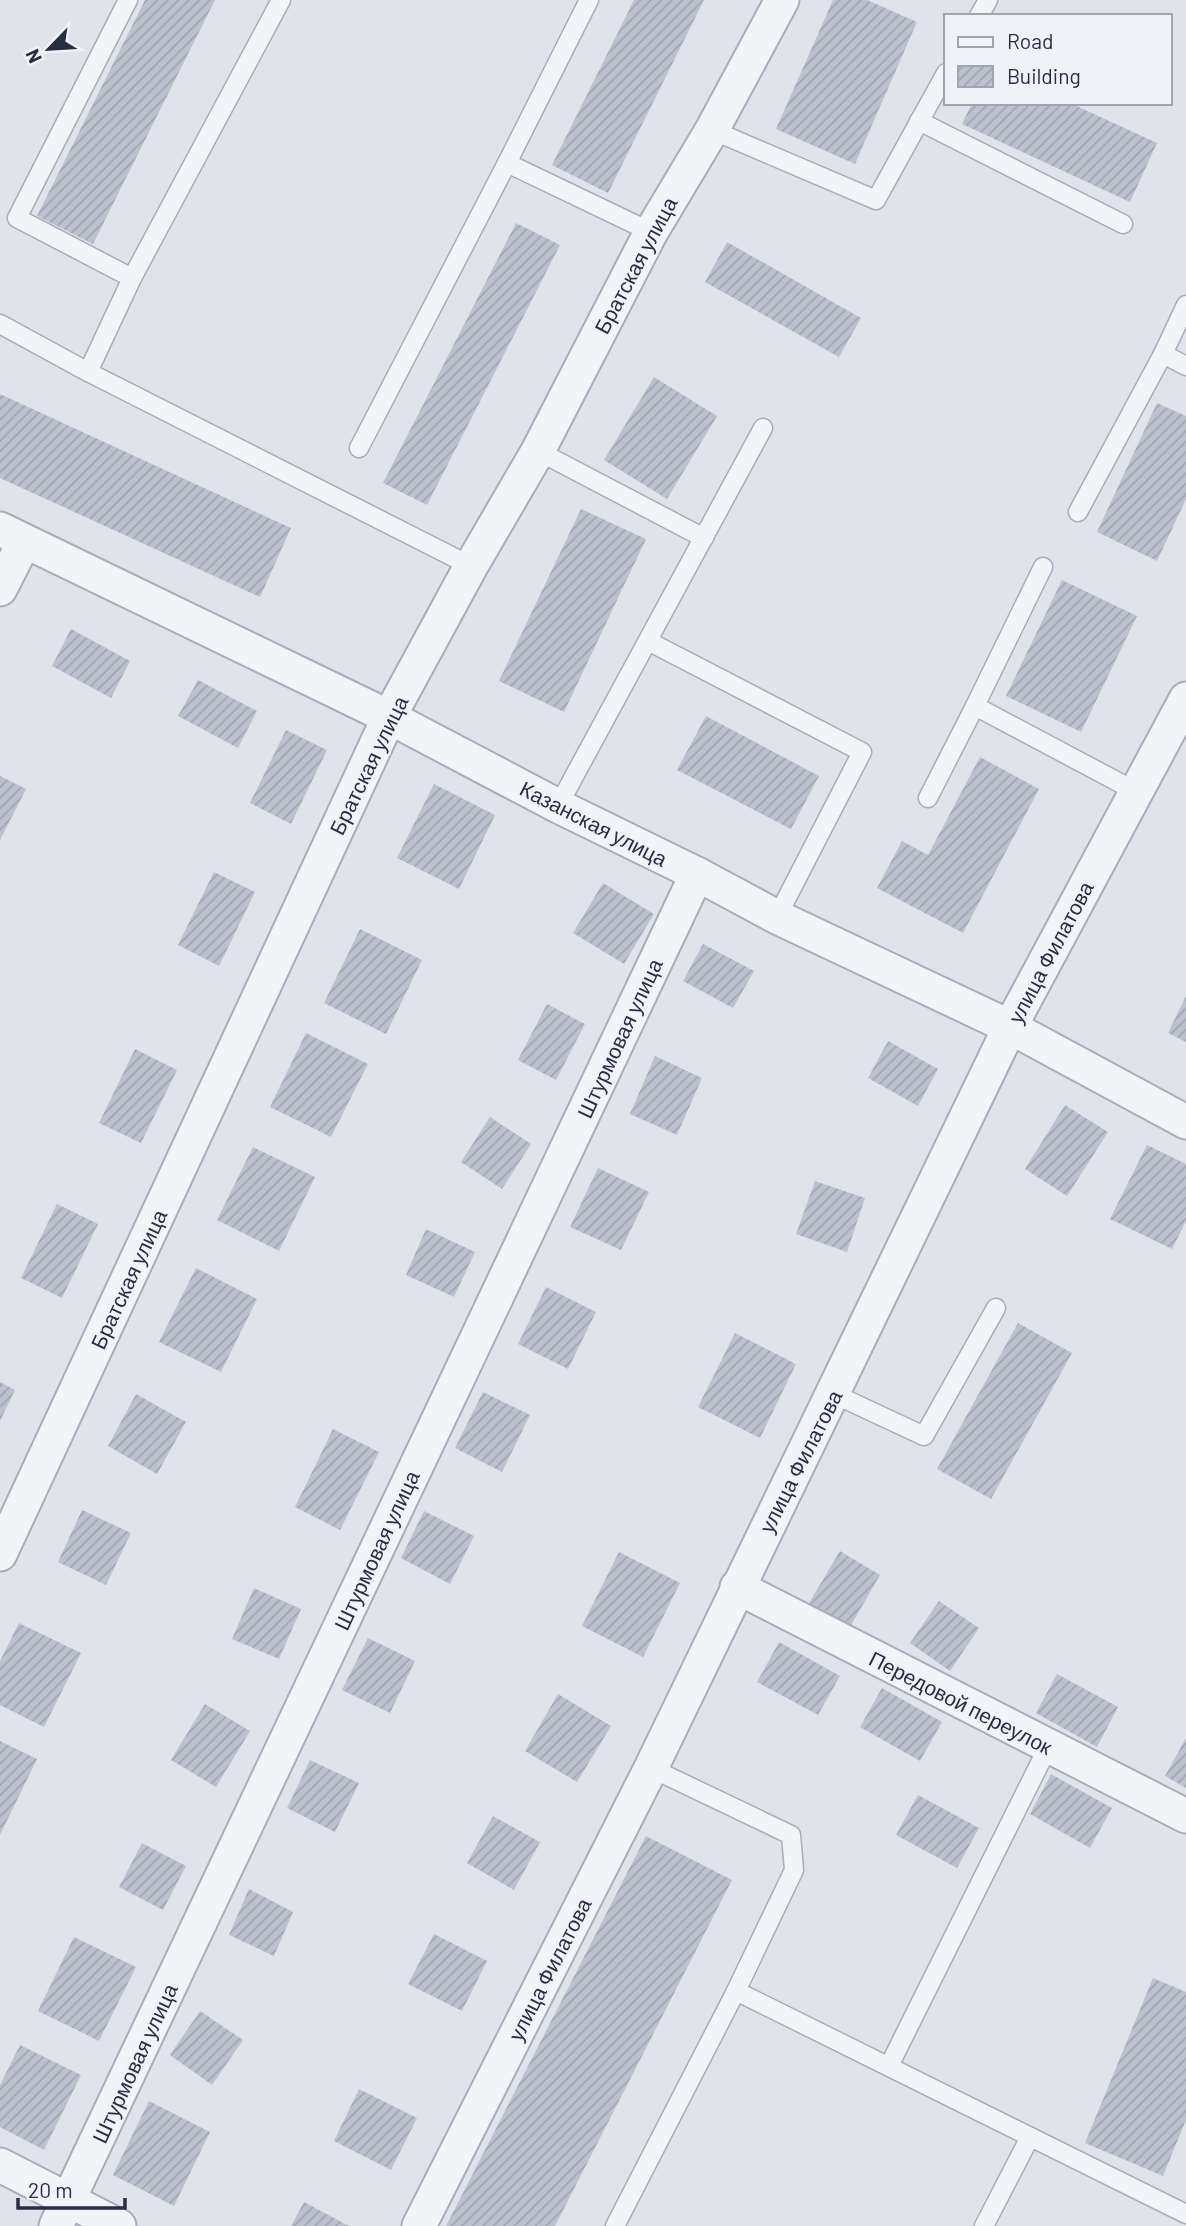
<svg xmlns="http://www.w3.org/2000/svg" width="1186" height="2226" font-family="Barlow,sans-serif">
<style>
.building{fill:url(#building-hatch)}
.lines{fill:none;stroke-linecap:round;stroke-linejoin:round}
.service-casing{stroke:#a9adb8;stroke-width:21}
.minor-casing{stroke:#a9adb8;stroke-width:37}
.service{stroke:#f3f4f8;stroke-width:18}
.minor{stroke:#f3f4f8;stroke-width:33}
.labels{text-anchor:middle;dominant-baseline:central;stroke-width:5;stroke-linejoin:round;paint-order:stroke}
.street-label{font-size:21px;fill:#282e42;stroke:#f0f2f7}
</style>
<defs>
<pattern id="building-hatch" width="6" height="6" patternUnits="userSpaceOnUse" patternTransform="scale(1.75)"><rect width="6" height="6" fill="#bdc1cd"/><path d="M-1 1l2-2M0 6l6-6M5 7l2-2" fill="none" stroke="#a2a6b1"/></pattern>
</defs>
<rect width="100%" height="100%" fill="#e0e3ea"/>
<g class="building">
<polygon points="145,0 215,0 93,244 37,216"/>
<polygon points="634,0 704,0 608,193 552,165"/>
<polygon points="833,0 867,0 917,22 855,164 776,129"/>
<polygon points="972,103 1070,103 1157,143 1130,202 962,124"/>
<polygon points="516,223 560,245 427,505 383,483"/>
<polygon points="727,242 861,318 839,357 705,282"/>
<polygon points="654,377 717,416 667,499 604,460"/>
<polygon points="0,394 291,528 260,597 0,478"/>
<polygon points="1157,403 1186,416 1186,499 1157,561 1097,532"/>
<polygon points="581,509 646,539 564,712 499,681"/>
<polygon points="1062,580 1137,616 1081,732 1006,696"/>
<polygon points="71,629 130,661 111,698 52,666"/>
<polygon points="198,680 257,711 238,748 178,716"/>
<polygon points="706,716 819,776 791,829 677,770"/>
<polygon points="286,730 327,750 291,824 250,803"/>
<polygon points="980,757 1039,789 963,933 877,888 902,841 928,855"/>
<polygon points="0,776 26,789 0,840"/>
<polygon points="434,784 495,815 459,889 397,858"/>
<polygon points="214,872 255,892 219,966 178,945"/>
<polygon points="603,883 654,914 624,964 573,933"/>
<polygon points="360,929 422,960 386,1034 324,1003"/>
<polygon points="703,944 754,971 733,1008 683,981"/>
<polygon points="1186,996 1186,1042 1168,1033"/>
<polygon points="547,1004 585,1024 556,1080 518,1060"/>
<polygon points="306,1033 368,1064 331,1137 270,1107"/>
<polygon points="888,1041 938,1069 918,1106 868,1078"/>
<polygon points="135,1049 177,1070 141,1143 99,1123"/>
<polygon points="655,1056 702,1078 677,1135 630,1114"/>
<polygon points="1065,1105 1108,1132 1067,1196 1025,1169"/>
<polygon points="490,1117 531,1144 502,1189 461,1162"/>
<polygon points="1147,1145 1186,1164 1186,1221 1172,1249 1110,1219"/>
<polygon points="253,1147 315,1177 279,1251 217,1220"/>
<polygon points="598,1168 649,1192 621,1250 570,1227"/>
<polygon points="815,1181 865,1198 847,1252 796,1234"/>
<polygon points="57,1204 98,1224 62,1298 21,1278"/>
<polygon points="426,1229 475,1252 454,1297 406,1275"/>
<polygon points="196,1268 257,1299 221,1372 159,1342"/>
<polygon points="546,1287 596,1312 568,1369 518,1344"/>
<polygon points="1018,1323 1072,1353 991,1499 937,1469"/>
<polygon points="735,1333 796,1364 760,1438 698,1407"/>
<polygon points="0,1382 15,1390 0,1421"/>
<polygon points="483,1392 530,1415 502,1472 455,1448"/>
<polygon points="136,1394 186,1422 157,1474 108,1446"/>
<polygon points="333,1429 379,1452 340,1530 295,1507"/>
<polygon points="82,1510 131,1533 106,1585 58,1562"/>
<polygon points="424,1511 474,1536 450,1584 401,1558"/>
<polygon points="840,1551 880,1575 850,1627 809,1603"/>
<polygon points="619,1552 680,1583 643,1657 582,1626"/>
<polygon points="254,1588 301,1609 279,1659 232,1639"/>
<polygon points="939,1601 979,1628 950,1671 910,1643"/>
<polygon points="19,1623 81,1653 44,1727 0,1705 0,1661"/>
<polygon points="368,1638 415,1661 390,1713 342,1690"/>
<polygon points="779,1642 840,1676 818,1715 757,1682"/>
<polygon points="1057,1674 1118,1707 1097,1747 1036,1713"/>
<polygon points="882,1688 942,1722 920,1761 860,1727"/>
<polygon points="558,1694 611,1726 577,1782 525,1751"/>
<polygon points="205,1704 250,1731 216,1787 171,1760"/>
<polygon points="1186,1738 1186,1788 1165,1776"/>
<polygon points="0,1741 37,1759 0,1835"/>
<polygon points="310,1760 359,1783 335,1832 287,1808"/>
<polygon points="1051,1774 1112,1808 1090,1848 1030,1814"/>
<polygon points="918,1795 979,1828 957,1868 896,1835"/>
<polygon points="493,1816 540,1842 514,1890 467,1863"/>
<polygon points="646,1836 732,1880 555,2226 446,2226"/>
<polygon points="142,1843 186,1866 163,1910 119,1887"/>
<polygon points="249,1889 293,1912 274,1956 229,1935"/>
<polygon points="434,1934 487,1961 462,2011 408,1984"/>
<polygon points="74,1937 136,1967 99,2041 38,2011"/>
<polygon points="1153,1978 1186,1992 1186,2120 1163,2176 1085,2143"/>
<polygon points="200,2011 243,2040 212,2085 170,2055"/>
<polygon points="20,2045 81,2075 44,2150 0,2127 0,2085"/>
<polygon points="359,2089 417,2118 391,2170 334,2141"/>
<polygon points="149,2101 210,2132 174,2206 113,2175"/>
<polygon points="304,2202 349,2226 291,2226"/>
</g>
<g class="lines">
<defs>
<g id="service">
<polyline points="128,0 17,218 132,278"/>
<polyline points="281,0 132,278 88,372 471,566"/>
<polyline points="979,16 988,0"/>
<polyline points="919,121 1123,224"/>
<polyline points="712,130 876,200 946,73"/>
<polyline points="507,163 589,0"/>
<polyline points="0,324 88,372"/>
<polyline points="1163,354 1186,305"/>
<polyline points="359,448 507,163 651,232"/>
<polyline points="538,451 704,538"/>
<polyline points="1078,512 1163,354 1186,366"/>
<polyline points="648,641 862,752 777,917"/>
<polyline points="975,706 1043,567"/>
<polyline points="928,798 975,706 1135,791"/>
<polyline points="558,806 763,428"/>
<polyline points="834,1394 924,1436 996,1308"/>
<polyline points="651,1768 791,1835 794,1870 736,1991"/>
<polyline points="889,2066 1048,1747"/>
<polyline points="615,2226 736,1991 1186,2214"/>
<polyline points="984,2226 1030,2137"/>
</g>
<g id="minor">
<polyline points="0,529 389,717 558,806 697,874 777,917 1010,1027 1186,1122"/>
<polyline points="0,589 24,542"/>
<polyline points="0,1554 389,717 471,566 538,451 651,232 712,130 782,0"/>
<polyline points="737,1587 1186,1816"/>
<polyline points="0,2165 119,2226"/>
<polyline points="56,2226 697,874"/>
<polyline points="419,2226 651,1768 1010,1027 1186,699"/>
</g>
</defs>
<use href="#service" class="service-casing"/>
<use href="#minor" class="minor-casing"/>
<use href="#service" class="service"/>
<use href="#minor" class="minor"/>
</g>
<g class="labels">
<g class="street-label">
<text transform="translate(635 265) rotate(-62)">Братская улица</text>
<text transform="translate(368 765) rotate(-64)">Братская улица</text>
<text transform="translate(594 823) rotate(27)">Казанская улица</text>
<text transform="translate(1050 952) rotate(-62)">улица Филатова</text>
<text transform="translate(619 1038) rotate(-65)">Штурмовая улица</text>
<text transform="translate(128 1279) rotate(-65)">Братская улица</text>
<text transform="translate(800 1461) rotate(-63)">улица Филатова</text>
<text transform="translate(376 1550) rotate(-65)">Штурмовая улица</text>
<text transform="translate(961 1702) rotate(27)">Передовой переулок</text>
<text transform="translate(549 1969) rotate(-63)">улица Филатова</text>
<text transform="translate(134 2063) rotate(-65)">Штурмовая улица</text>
</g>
</g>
<rect x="944" y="14" width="228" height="91" fill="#f0f2f7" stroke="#a0a4af" stroke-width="2"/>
<rect x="958" y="37" width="35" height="10" fill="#f3f4f8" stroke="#a0a4af" stroke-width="2"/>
<text x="1007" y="49" font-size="21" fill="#282e42">Road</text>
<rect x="958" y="66" width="35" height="21" fill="url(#building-hatch)" stroke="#a0a4af" stroke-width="2"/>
<text x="1007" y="84" font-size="21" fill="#282e42">Building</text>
<g transform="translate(49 49) rotate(245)" stroke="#f0f2f7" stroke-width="5" paint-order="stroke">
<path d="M0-5L12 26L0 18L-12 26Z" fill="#282e42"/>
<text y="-10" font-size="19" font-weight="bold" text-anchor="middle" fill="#282e42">N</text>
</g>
<path d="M18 2198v10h107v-10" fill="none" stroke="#282e42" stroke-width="3.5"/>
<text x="28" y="2198" font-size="21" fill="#282e42" stroke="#f0f2f7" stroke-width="5" paint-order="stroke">20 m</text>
</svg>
